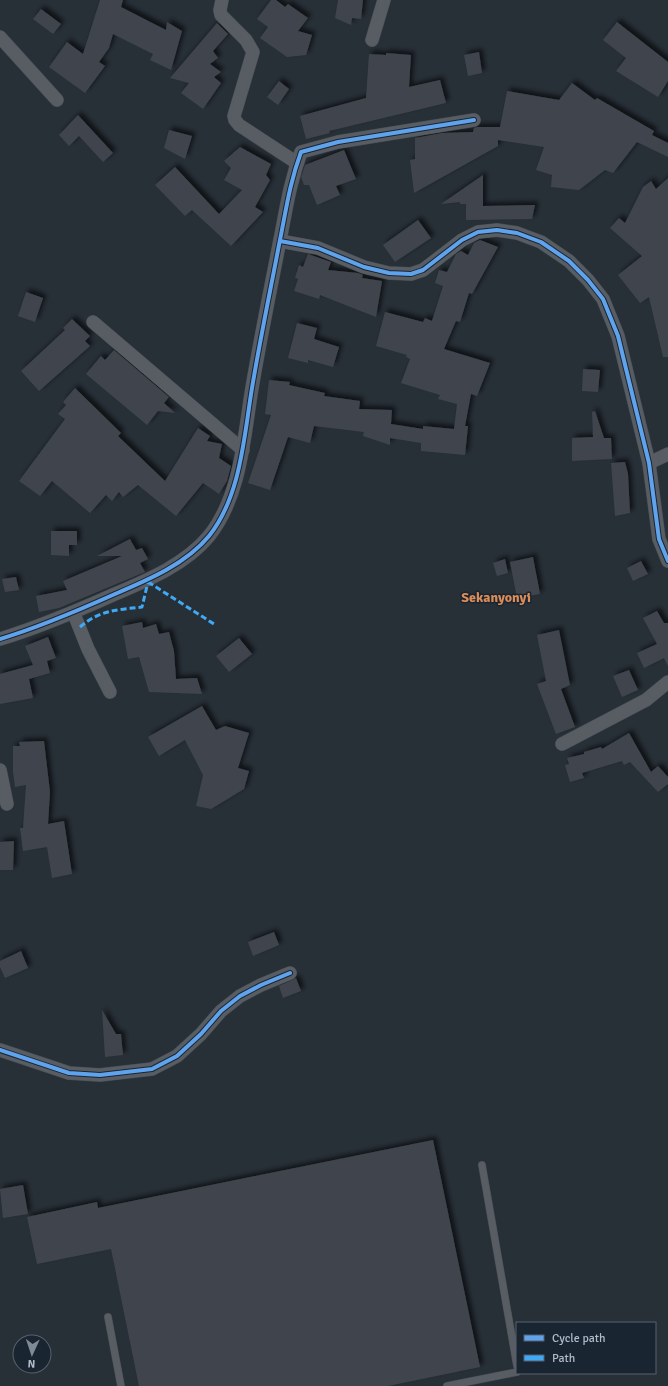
<svg xmlns="http://www.w3.org/2000/svg" width="668" height="1386" font-family="Signika,sans-serif">
<style>
.building{fill:#3f454d;filter:url(#shadow)}
.lines{fill:none;stroke-linecap:round;stroke-linejoin:round}
.lane-casing{stroke:#464b51;stroke-width:8}
.street-casing{stroke:#464b51;stroke-width:14}
.lane{stroke:#585d64;stroke-width:7}
.street{stroke:#585d64;stroke-width:13}
.quiet{stroke:#3fa9f5;stroke-width:3;stroke-dasharray:6 3;stroke-linecap:butt}
.cycleway-casing{stroke:#1a2532;stroke-width:6}
.cycleway{stroke:#60a3ed;stroke-width:4}
.labels{text-anchor:middle;dominant-baseline:central;stroke-width:3;stroke-linejoin:round;paint-order:stroke}
.quarter-label{font-size:14px;font-weight:bold;fill:#dc8c57;stroke:#1a2532}
</style>
<defs>
<filter id="shadow"><feDropShadow dx="3.5" dy="-3.5" stdDeviation="2" flood-color="#0009"/></filter>
</defs>
<rect width="100%" height="100%" fill="#272f37"/>
<g class="building">
<polygon points="100,0 123,0 121,7 166,30 167,22 182,31 171,70 150,60 153,54 113,34 109,48 99,62 105,66 85,93 49,67 67,42 83,54"/>
<polygon points="271,0 276,0 285,7 288,4 308,18 298,31 312,35 306,55 287,57 260,38 268,27 257,19"/>
<polygon points="338,0 363,0 361,19 352,18 351,25 335,18"/>
<polygon points="41,9 61,24 53,34 33,19"/>
<polygon points="617,22 668,62 668,81 658,97 616,71 626,58 603,40"/>
<polygon points="217,23 228,34 213,51 218,58 210,64 221,72 214,77 221,83 203,109 181,93 189,83 170,78"/>
<polygon points="479,52 482,73 468,76 464,55"/>
<polygon points="386,53 411,55 409,87 440,80 446,103 329,131 330,133 306,139 300,116 366,98 369,54 386,55"/>
<polygon points="279,81 289,89 278,105 267,97"/>
<polygon points="572,83 595,100 597,98 654,131 652,135 668,143 668,157 637,142 613,173 605,170 579,190 551,187 552,175 536,170 544,147 498,140 498,146 414,193 410,160 415,159 415,138 442,133 473,132 474,128 477,127 500,127 507,91 559,100"/>
<polygon points="78,115 113,153 103,162 79,136 69,146 59,135"/>
<polygon points="169,130 192,136 185,159 164,148"/>
<polygon points="240,147 271,164 266,175 270,180 255,207 263,212 231,246 192,210 185,216 155,185 175,167 219,214 242,190 224,180 231,168 224,161"/>
<polygon points="344,150 356,179 336,186 340,195 317,205 309,185 304,185 301,177 305,165"/>
<polygon points="483,175 483,206 535,205 532,219 466,220 466,204 460,204 460,202 441,204"/>
<polygon points="668,178 668,357 663,357 649,297 640,303 618,275 642,256 610,228 619,218 625,223 643,187 651,181 656,189"/>
<polygon points="418,220 431,238 395,262 383,245"/>
<polygon points="480,240 498,247 472,294 469,293 460,322 456,321 444,349 490,363 477,396 471,394 465,426 468,426 465,455 421,451 421,443 390,438 390,445 363,436 364,432 314,426 310,443 288,437 270,490 248,483 271,415 265,414 269,380 290,382 289,385 325,393 324,396 360,401 359,409 392,410 391,424 423,429 423,426 454,429 457,404 438,399 440,395 401,383 410,359 406,357 407,355 376,346 385,312 423,322 425,318 432,321 443,286 435,283 439,270 447,272 456,254 461,251 468,255 474,243"/>
<polygon points="308,254 331,262 328,270 358,273 363,275 362,278 382,281 376,317 320,295 319,299 294,291 298,279 295,278 299,265 303,267"/>
<polygon points="26,292 43,298 35,322 18,316"/>
<polygon points="72,319 90,336 85,341 90,346 39,391 21,371 65,330 63,328"/>
<polygon points="297,323 317,328 314,339 339,347 333,367 308,360 308,363 288,358"/>
<polygon points="114,350 169,397 164,403 175,413 158,411 147,425 86,374 101,356 105,360"/>
<polygon points="583,369 600,370 598,392 582,391"/>
<polygon points="75,388 121,433 118,436 165,481 198,428 210,436 207,441 222,444 219,458 231,466 227,481 219,494 203,483 176,516 138,485 123,497 119,492 112,501 106,495 90,513 52,481 40,496 19,481 65,419 58,414 66,405 63,402"/>
<polygon points="595,411 604,438 611,438 612,459 572,461 572,438 593,437 592,412"/>
<polygon points="625,462 628,474 630,513 615,516 611,463"/>
<polygon points="51,531 77,531 77,545 69,545 69,556 51,555"/>
<polygon points="130,539 136,550 142,548 148,559 140,563 145,572 59,608 39,612 36,596 67,590 63,581 122,556 97,556"/>
<polygon points="533,557 540,594 517,598 510,562"/>
<polygon points="505,559 508,573 497,576 493,563"/>
<polygon points="641,561 648,574 633,581 627,568"/>
<polygon points="16,577 19,590 5,592 2,579"/>
<polygon points="657,611 664,623 668,623 668,666 664,658 644,668 637,653 657,644 643,618"/>
<polygon points="142,622 143,628 156,624 159,634 169,632 174,651 176,679 197,678 202,694 149,692 139,657 128,659 122,626"/>
<polygon points="559,630 570,685 561,689 575,727 556,734 537,684 546,681 537,635"/>
<polygon points="48,637 56,658 47,661 50,673 29,679 33,698 0,704 0,674 33,665 25,646"/>
<polygon points="239,638 252,654 229,672 216,656"/>
<polygon points="629,670 638,690 622,697 613,676"/>
<polygon points="202,706 216,730 225,726 249,733 238,768 249,771 244,789 211,809 196,806 203,775 185,740 159,756 148,737"/>
<polygon points="629,733 651,772 658,766 668,777 668,784 658,792 630,762 624,765 622,761 582,773 584,778 570,782 565,765 569,764 567,758 584,754 584,752 601,747 602,749"/>
<polygon points="44,741 50,792 48,824 64,821 72,874 52,878 47,847 23,851 20,828 23,828 26,785 15,787 13,772 13,746 20,746 19,742"/>
<polygon points="14,841 13,870 0,870 0,842"/>
<polygon points="274,932 279,945 253,956 248,942"/>
<polygon points="21,951 28,968 5,978 0,967 0,961"/>
<polygon points="296,978 301,991 283,998 279,986"/>
<polygon points="102,1010 116,1034 121,1034 123,1055 105,1057"/>
<polygon points="433,1140 480,1367 388,1386 139,1386 111,1249 37,1264 27,1217 97,1202 98,1208"/>
<polygon points="23,1185 28,1214 3,1218 0,1189"/>
</g>
<g class="lines">
<defs>
<g id="lane">
<polyline points="482,1165 517,1366"/>
<polyline points="108,1317 121,1386"/>
<polyline points="447,1386 517,1372"/>
</g>
<g id="street">
<polyline points="222,0 220,10 221,15 246,40 253,52 234,116 235,120 239,125 297,163"/>
<polyline points="0,37 57,100"/>
<polyline points="372,40 384,0"/>
<polyline points="280,241 318,248 364,267 389,273 411,274 423,270 462,240 478,232 497,230 517,233 541,242 569,261 588,280 603,299 618,336 649,463 659,539 668,561"/>
<polyline points="93,322 243,450"/>
<polyline points="649,463 668,454"/>
<polyline points="74,614 88,649 110,692"/>
<path d="M0,639C40,627 77,611 115,594C148,580 186,564 209,536C241,496 244,436 252,388C260,340 270,292 279,245C286,211 289,185 301,152L338,142L474,120"/>
<polyline points="562,744 646,700 668,682"/>
<polyline points="0,770 7,804"/>
<polyline points="0,1050 69,1073 100,1075 152,1069 177,1056 201,1034 221,1011 240,996 261,985 290,973"/>
</g>
</defs>
<use href="#lane" class="lane-casing"/>
<use href="#street" class="street-casing"/>
<use href="#lane" class="lane"/>
<use href="#street" class="street"/>
<g class="quiet">
<polyline points="148,582 214,624"/>
<path d="M80,627C100,610 116,610 142,607L148,582L152,579"/>
</g>
<defs>
<g id="cycleway">
<polyline points="280,241 318,248 364,267 389,273 411,274 423,270 462,240 478,232 497,230 517,233 541,242 569,261 588,280 603,299 618,336 649,463 659,539 668,561"/>
<path d="M0,639C40,627 77,611 115,594C148,580 186,564 209,536C241,496 244,436 252,388C260,340 270,292 279,245C286,211 289,185 301,152L338,142L474,120"/>
<polyline points="0,1050 69,1073 100,1075 152,1069 177,1056 201,1034 221,1011 240,996 261,985 290,973"/>
</g>
</defs>
<use href="#cycleway" class="cycleway-casing"/>
<use href="#cycleway" class="cycleway"/>
</g>
<g class="labels">
<g class="quarter-label">
<text x="496" y="597">Sekanyonyi</text>
</g>
</g>
<rect x="516" y="1322" width="140" height="52" fill="#1a2532" stroke="#56616e"/>
<rect x="524" y="1335" width="20" height="6" fill="#60a3ed" stroke="#56616e"/>
<text x="552" y="1342" font-size="12" fill="#b0bac9">Cycle path</text>
<rect x="524" y="1355" width="20" height="6" fill="#3fa9f5" stroke="#56616e"/>
<text x="552" y="1362" font-size="12" fill="#b0bac9">Path</text>
<g transform="translate(32 1354) rotate(183)"><circle r="19" fill="#1a2532" stroke="#56616e"/>
<path d="M0-3L7 15L0 10L-7 15Z" fill="#808996"/>
<text y="-6" font-size="11" font-weight="bold" text-anchor="middle" fill="#b0bac9">N</text>
</g>
</svg>
